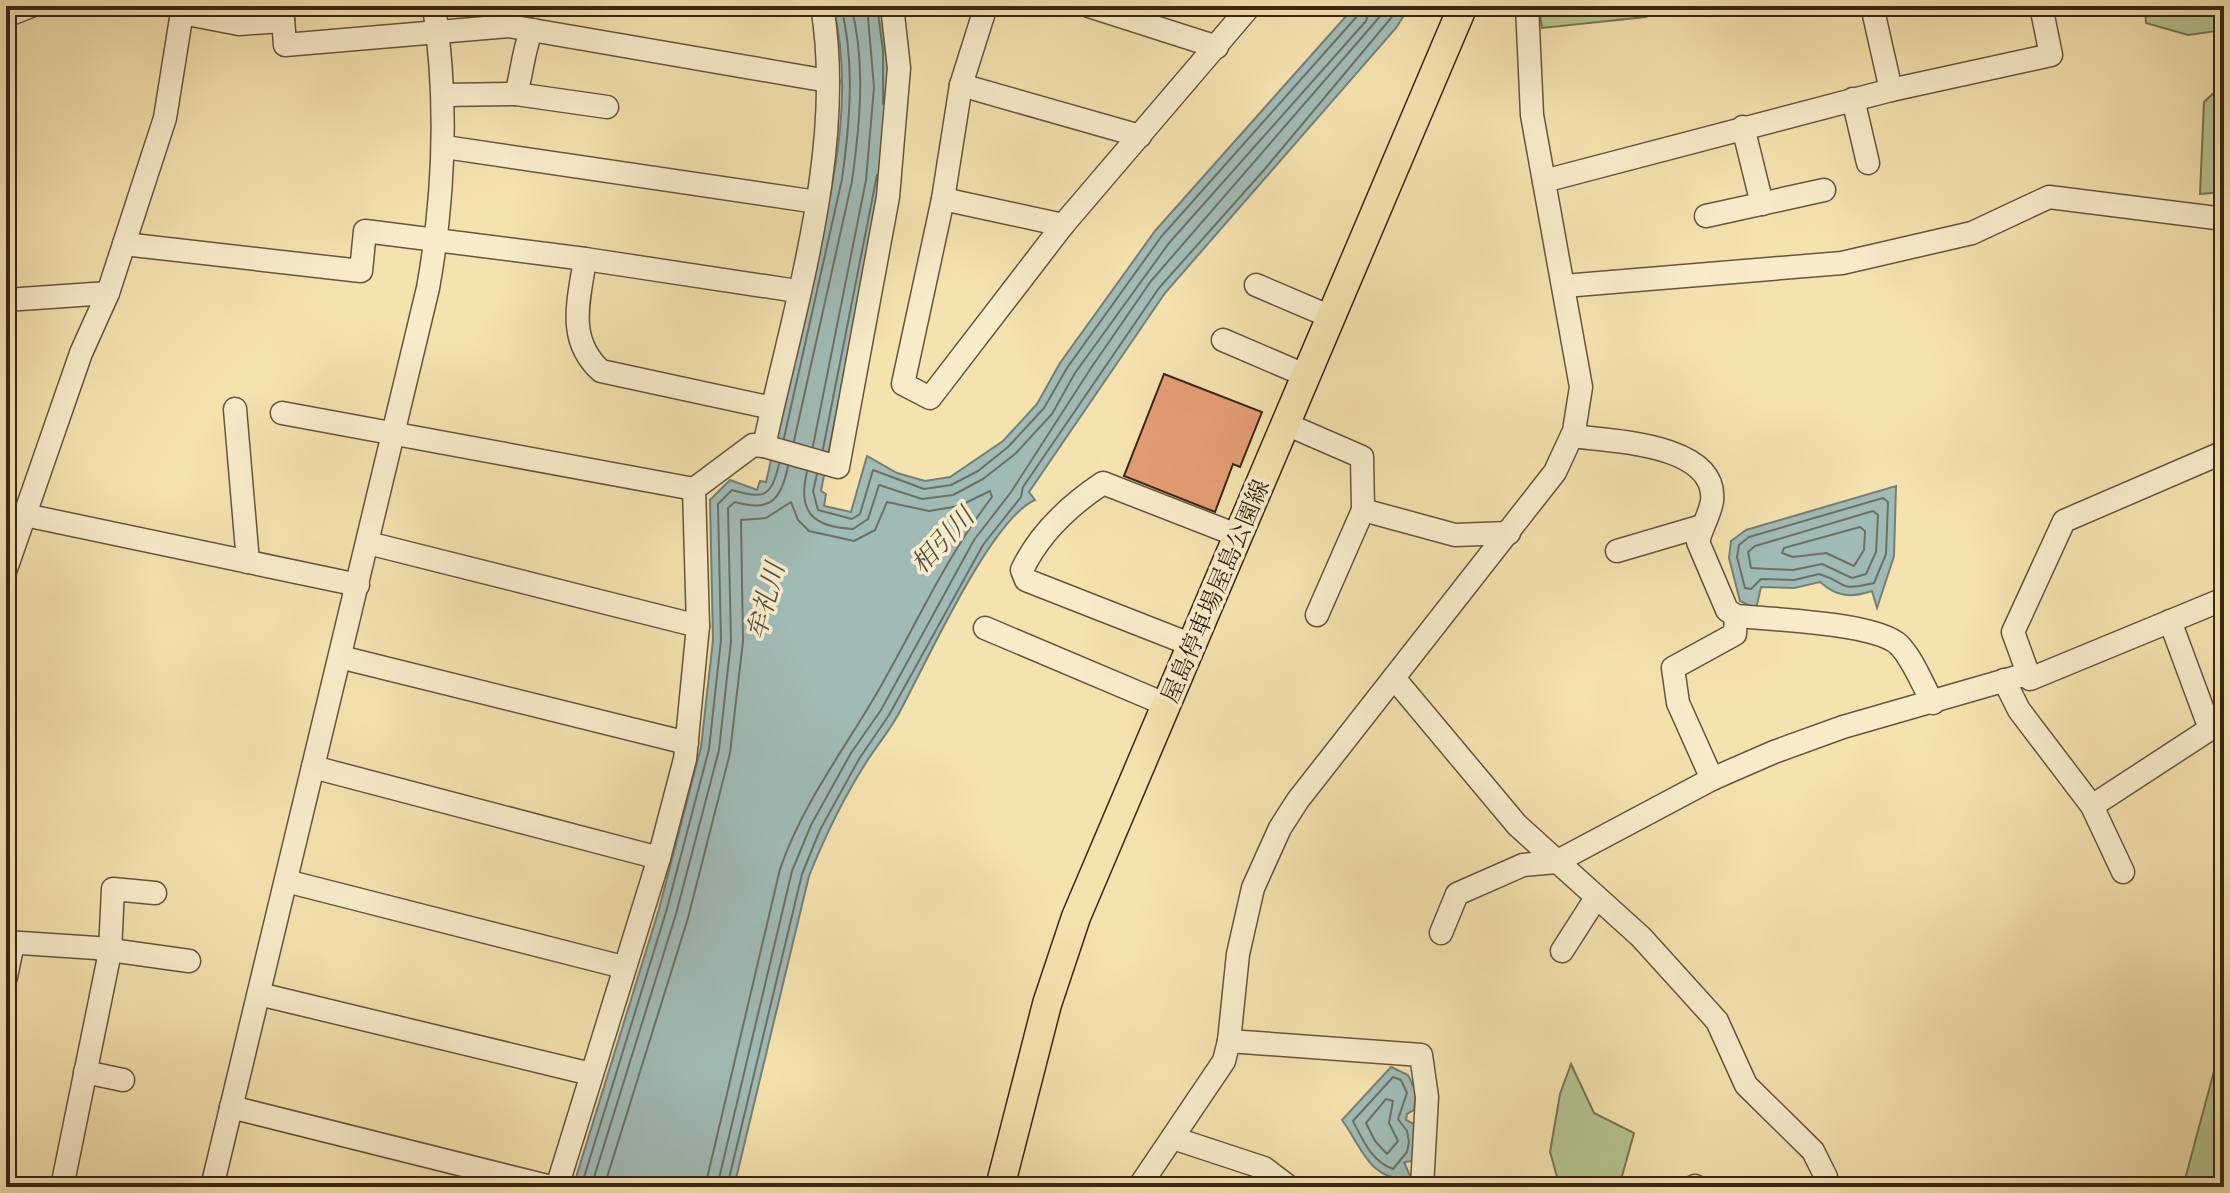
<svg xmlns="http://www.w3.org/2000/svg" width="2230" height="1193" font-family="'Gentium Book Plus','Noto Serif JP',serif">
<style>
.green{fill:#b5c490;stroke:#767552;stroke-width:2}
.water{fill:#a0bbb6;stroke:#767f75;stroke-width:2}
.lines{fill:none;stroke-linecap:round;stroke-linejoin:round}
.shore{stroke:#6c7065;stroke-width:2}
.building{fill:#e49d74;stroke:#372614;stroke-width:2}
.minor-casing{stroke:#66553b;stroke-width:25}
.major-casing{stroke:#372614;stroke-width:31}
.minor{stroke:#f8eccb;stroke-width:22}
.major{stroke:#f4e2af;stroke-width:28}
.labels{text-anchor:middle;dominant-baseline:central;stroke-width:7;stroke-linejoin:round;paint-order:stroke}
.street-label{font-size:24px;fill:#372614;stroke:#f8eccb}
.water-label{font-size:26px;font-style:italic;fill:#565345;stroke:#f8eccb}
</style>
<rect width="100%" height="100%" fill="#f4e2af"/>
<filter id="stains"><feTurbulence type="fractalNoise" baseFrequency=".0025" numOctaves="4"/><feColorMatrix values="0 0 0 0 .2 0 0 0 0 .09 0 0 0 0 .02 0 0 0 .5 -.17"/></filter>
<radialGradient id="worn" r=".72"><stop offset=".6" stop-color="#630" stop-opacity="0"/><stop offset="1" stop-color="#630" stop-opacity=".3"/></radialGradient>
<g class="green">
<polygon points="1539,6 1665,6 1646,17 1542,28"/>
<polygon points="2145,6 2224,6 2224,30 2188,35 2146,23"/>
<polygon points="2224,83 2224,192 2200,194 2204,102"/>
<polygon points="2224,1034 2224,1187 2185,1187 2184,1183"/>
<polygon points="1571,1064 1594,1113 1634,1133 1619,1187 1560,1187 1550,1152 1560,1094"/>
</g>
<g class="water">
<path d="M833,6H884L891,50L890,136L821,491L826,494L824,506L851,512L867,456L897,473L925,481L950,477L1003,441L1037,404L1060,363L1155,231L1355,6H1410L1396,28L1165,293L1029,492L1035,500C990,519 924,668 898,715C889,731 877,746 867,761C844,797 825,836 809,876L734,1187H573L659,909L701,747L713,640L710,500L730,480L757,490L760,481L766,482C781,416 796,350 811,284C831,194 856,98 833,6Z"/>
<path d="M1896,486L1894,556L1877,608L1872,591C1851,598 1837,597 1820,582L1794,588L1761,587L1756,609L1740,601L1729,558L1731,541L1746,530Z"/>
<path d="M1391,1067L1408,1075L1416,1092L1414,1110L1407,1114L1406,1120L1414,1124L1417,1141L1413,1161L1404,1162L1411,1178C1370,1183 1362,1147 1342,1120Z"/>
</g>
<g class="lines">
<g class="shore">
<polyline points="877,6 883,50 883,104"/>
<path d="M784,438L842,179C850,122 855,62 841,6"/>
<path d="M794,441L852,181C860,124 866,62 851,6"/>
<polyline points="813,446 866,180 874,87 867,6"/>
<polyline points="823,449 877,175"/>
<path d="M807,472C797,512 813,527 853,529L868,519L879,485L922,499L953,495L983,479L1015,454L1052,414L1075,373L1169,243L1366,21L1371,6"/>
<polyline points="817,474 813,491 818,510 852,519 860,514 873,470 924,489 951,485 978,471 1008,447 1044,408 1067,368 1161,237 1359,14 1361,6"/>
<path d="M1883,498L1888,502L1886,554L1874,583C1835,592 1850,583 1819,574L1794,580L1761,579L1751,589L1745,588L1737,557L1739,545L1749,537Z"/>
<polygon points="1873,511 1878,515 1876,552 1866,574 1852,578 1822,564 1793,570 1751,568 1748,552 1755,546"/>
<polygon points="1860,527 1865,531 1864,550 1854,566 1826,553 1793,557 1782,553 1784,548"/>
<path d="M1393,1077L1401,1080L1407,1093L1398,1119L1407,1131L1409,1142L1407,1152L1393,1169C1371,1161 1363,1140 1353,1121Z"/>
<polygon points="1386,1099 1393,1101 1389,1123 1398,1141 1387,1154 1375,1141 1366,1123"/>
<path d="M581,1187L666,912L709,749L721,640L718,504L732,490C764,499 771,498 779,464"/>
<path d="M591,1187L676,914L719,750L731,641L728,508L735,502C770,512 781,501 788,466"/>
<path d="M604,1187L688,918L730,753L743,641L741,520L766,518L791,502L798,520L809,531L854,541L875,530L887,502L929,511L959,506L990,491L992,497C943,561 912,634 871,703C838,758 801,808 780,869L705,1187"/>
<polyline points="717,1187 792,871 811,825 851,753 881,710 974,540 1011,492 1091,368 1151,281 1389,6"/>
<polyline points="727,1187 802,874 820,830 859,759 889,715 983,545 1021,497 1023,487 1159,288 1264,170 1401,6"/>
</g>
</g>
<polygon class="building" points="1164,374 1262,412 1240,467 1233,464 1215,512 1124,476"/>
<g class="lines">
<defs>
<g id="minor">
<polyline points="282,6 285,45 509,26 828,81"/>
<polyline points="986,6 961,85 943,199 903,384 930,398 1063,225 1250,6"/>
<polyline points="1089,6 1217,47"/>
<polyline points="1872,6 1891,90"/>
<polyline points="182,13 239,24 283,21"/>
<polyline points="6,16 31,6"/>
<polyline points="961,85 1140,136"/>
<path d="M516,94C521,78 525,40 533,30"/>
<polyline points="443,95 516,94 607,107"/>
<polyline points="1853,99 1868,163"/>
<polyline points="1743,127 1762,204"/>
<polyline points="445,147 817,202"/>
<polyline points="1544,181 1891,90 2051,55 2041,6"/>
<polyline points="943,199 1063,225"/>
<polyline points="1706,216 1824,190"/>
<path d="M124,244L361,271L365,231L585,259C579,301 566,339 601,371L772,408"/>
<polyline points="585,259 797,291"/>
<polyline points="1256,285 1331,317"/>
<polyline points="1564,286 1842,263 1972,233 2049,197 2224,219"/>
<polyline points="6,300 108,293"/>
<polyline points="1223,340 1307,376"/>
<polyline points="235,409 248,562"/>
<polyline points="282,413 694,489"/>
<polyline points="1286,424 1362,457 1363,510 1455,535 1509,533"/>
<path d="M1572,436C1609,441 1718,443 1712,501C1710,514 1701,529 1698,542L1727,610L1736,616C1769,619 1877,623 1899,645C1913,659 1923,686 1933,703"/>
<polyline points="764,446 838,467 888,197 899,68 892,6"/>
<polyline points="2224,452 2064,521 2013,632 2030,679 2224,599"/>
<polyline points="25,515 358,585"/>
<polyline points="368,543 698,626"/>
<polyline points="1617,551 1702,526"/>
<polyline points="6,569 81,353 108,293 165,118 183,6"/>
<polyline points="1317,615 1363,510"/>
<polyline points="985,628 1167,705"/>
<path d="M1192,645L1026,580L1022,570C1039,534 1070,505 1103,483L1239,536"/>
<polyline points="340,657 687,743"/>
<polyline points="1394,678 1517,825 1641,937 1717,1021 1746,1085 1813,1151 1826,1177"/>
<polyline points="2004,680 2019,710 2092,806 2123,872"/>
<polyline points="313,767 659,858"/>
<polyline points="1712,779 1678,703 1673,668 1735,634 1736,616"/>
<polyline points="2092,806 2210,729 2170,621"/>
<polyline points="286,881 623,967"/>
<polyline points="1441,933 1457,894 1523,865 1556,862 1712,779 1774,752 1843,727 2027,674"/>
<polyline points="6,942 96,948 189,961"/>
<polyline points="1562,951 1596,898"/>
<polyline points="6,977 13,943"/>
<polyline points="259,994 591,1074"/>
<polyline points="1229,1041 1421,1055 1427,1097 1422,1187"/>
<polyline points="85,1072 123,1080"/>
<polyline points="231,1107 551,1187"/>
<polyline points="1173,1138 1264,1168 1289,1187"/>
<polyline points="1695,1186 1696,1187"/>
<polyline points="62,1187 110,952 113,889 155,893"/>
<path d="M212,1187L428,288C445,193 448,102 434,6"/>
<path d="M557,1187L659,858L685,759L698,626L694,489L753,445L764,446C794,307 846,148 822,6"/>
<polyline points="1139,1187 1224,1061 1229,1041 1238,954 1253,888 1280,828 1298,800 1555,472 1574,431 1581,387 1532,115 1527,6"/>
</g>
<polyline id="major" points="1000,1187 1047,1004 1076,917 1463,6"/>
</defs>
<use href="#minor" class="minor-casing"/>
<use href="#major" class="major-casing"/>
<use href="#minor" class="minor"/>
<use href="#major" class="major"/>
</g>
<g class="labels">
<g class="street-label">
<text transform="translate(1215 591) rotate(-67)">屋島停車場屋島公園線</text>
</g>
<g class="water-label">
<text transform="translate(942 540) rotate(-47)">相引川</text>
<text transform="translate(765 601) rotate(-75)">牟礼川</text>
</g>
</g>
<rect width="2230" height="1193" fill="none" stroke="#f4e2af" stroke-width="32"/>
<rect x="8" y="8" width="2214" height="1177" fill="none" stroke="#372614" stroke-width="4"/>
<rect x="16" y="16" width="2198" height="1161" fill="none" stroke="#372614" stroke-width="2"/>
<rect width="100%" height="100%" filter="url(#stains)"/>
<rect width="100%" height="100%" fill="url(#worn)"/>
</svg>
